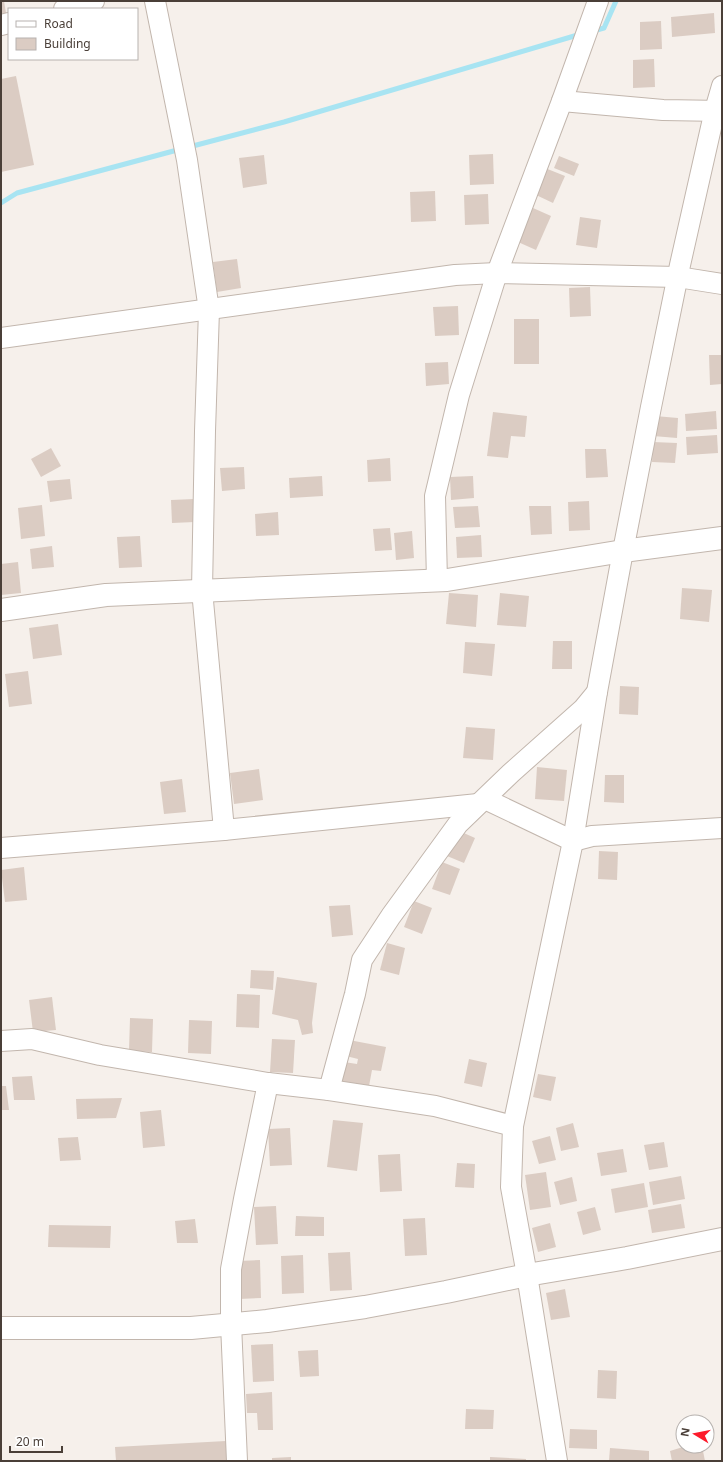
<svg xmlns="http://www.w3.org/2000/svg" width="723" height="1462" font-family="'Noto Sans',sans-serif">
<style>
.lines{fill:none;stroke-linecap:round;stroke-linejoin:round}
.stream{stroke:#a8e4f2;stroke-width:5}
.building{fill:#dbccc3}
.minor-casing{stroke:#c2b6ad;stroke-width:22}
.tertiary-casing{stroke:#c2b6ad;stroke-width:24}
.minor{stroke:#fff;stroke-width:20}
.tertiary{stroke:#fff;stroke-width:22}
</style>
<rect width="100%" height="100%" fill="#f6f0eb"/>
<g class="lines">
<g class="stream">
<polyline points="593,31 604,28 616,1"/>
<polyline points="189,147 284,122 581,34"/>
<polyline points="1,203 17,193 181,149"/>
</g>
</g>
<g class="building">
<polygon points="1,1 4,1 6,13 1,14"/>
<polygon points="714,13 715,33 672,37 671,17"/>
<polygon points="661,21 662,49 640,50 640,22"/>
<polygon points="654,59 655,87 633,88 633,60"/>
<polygon points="16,76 34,165 1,172 1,79"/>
<polygon points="493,154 494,184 470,185 469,155"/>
<polygon points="264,155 267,184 243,188 239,158"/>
<polygon points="559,156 579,164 574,176 554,168"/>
<polygon points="545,168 565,176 553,203 534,194"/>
<polygon points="435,191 436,221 411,222 410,192"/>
<polygon points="488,194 489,224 465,225 464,195"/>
<polygon points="533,208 551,216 536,250 518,242"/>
<polygon points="580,217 601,220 597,248 576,245"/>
<polygon points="237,259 241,288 217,292 213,262"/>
<polygon points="590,287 591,316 570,317 569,288"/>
<polygon points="458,306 459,335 435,336 433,307"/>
<rect x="514" y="319" width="25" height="45"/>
<polygon points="709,355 722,355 722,384 710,385"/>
<polygon points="448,362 449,384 426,386 425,363"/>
<polygon points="716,411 717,429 686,431 685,414"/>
<polygon points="493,412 527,416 525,437 511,436 508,458 487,456"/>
<polygon points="655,416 678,418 677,438 653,436"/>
<polygon points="717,435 718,453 687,455 686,437"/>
<polygon points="653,442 677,443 675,463 652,462"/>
<polygon points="51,448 61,466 41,477 31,459"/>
<polygon points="585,449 606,449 608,477 586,478"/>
<polygon points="390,458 391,481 368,482 367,460"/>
<polygon points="244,467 245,489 222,491 220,468"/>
<polygon points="322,476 323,496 290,498 289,478"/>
<polygon points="473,476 474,498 451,500 450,477"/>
<polygon points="70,479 72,499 50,502 47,481"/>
<polygon points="194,499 195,522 172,523 171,500"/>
<polygon points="589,501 590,530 569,531 568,502"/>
<polygon points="42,505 45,536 21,539 18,508"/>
<polygon points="478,506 480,527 455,528 453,507"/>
<polygon points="529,506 551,506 552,534 531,535"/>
<polygon points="278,512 279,535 256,536 255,514"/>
<polygon points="390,528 392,550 375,551 373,529"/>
<polygon points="412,531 414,558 396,560 394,533"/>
<polygon points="481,535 482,557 457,558 456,537"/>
<polygon points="140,536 142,567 119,568 117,537"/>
<polygon points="52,546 54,567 32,569 30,549"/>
<polygon points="18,562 21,593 1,595 1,564"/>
<polygon points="682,588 712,590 709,622 680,619"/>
<polygon points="449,593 478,595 476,627 446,624"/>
<polygon points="500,593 529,596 526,627 497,625"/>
<polygon points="58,624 62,655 33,659 29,628"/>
<polygon points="553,641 572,641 572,669 552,669"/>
<polygon points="465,642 495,644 492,676 463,673"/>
<polygon points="28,671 32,704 9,707 5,674"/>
<polygon points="620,686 639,687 638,715 619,714"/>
<polygon points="466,727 495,729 493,760 463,758"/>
<polygon points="537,767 567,770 564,801 535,799"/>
<polygon points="259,769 263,800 234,804 230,773"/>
<polygon points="605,775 624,775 624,803 604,802"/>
<polygon points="182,779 186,812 164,814 160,782"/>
<polygon points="457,830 475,838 464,863 447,856"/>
<polygon points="599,851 618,852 617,880 598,879"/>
<polygon points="442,862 460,869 450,895 432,889"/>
<polygon points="24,867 27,900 5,902 1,870"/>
<polygon points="414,901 432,908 422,934 404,927"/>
<polygon points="350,905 353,935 332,937 329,906"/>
<polygon points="387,943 405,948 399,975 380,970"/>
<polygon points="251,970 274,971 273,990 250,988"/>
<polygon points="277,977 317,983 312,1023 313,1033 302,1035 298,1020 272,1014"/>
<polygon points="237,994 260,995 259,1028 236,1027"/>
<polygon points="52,997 56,1030 33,1032 29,1000"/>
<polygon points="130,1018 153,1019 152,1052 129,1051"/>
<polygon points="189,1020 212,1021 211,1054 188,1053"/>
<polygon points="272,1039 295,1040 293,1073 270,1072"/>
<polygon points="349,1040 386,1047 381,1071 372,1070 369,1086 340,1081 344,1062 357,1064 358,1059 346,1056"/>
<polygon points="469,1059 487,1063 482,1087 464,1083"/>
<polygon points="538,1074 556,1077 551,1101 533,1097"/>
<polygon points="32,1076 35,1100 14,1100 12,1077"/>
<polygon points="1,1086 6,1086 9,1110 1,1110"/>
<polygon points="122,1098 116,1118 77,1119 76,1099"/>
<polygon points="161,1110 165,1146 143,1148 140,1112"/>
<polygon points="333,1120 363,1123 357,1171 327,1167"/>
<polygon points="573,1123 579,1147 561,1151 556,1128"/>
<polygon points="290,1128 292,1165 270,1166 268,1129"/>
<polygon points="550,1136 556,1160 539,1164 532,1141"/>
<polygon points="78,1137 81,1160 60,1161 58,1138"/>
<polygon points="664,1142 668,1167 649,1170 644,1145"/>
<polygon points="623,1149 627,1172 601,1176 597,1153"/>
<polygon points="400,1154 402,1191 380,1192 378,1155"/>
<polygon points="457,1163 475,1164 474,1188 455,1187"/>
<polygon points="546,1172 551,1207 530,1210 525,1175"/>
<polygon points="681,1176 685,1199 653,1205 649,1182"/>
<polygon points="572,1177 577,1201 560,1205 554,1182"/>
<polygon points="644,1183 648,1207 615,1213 611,1189"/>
<polygon points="681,1204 685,1228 652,1233 648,1210"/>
<polygon points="276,1206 278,1244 256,1245 254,1207"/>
<polygon points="595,1207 601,1230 583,1235 577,1212"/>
<polygon points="296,1216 324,1217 324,1236 295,1236"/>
<polygon points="425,1218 427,1255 405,1256 403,1219"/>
<polygon points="195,1219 198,1243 177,1243 175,1221"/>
<polygon points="550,1223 556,1247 538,1252 532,1228"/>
<polygon points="49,1225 111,1226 110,1248 48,1247"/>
<polygon points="350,1252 352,1290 330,1291 328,1253"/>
<polygon points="303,1255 304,1293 282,1294 281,1256"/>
<polygon points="260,1260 261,1298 239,1299 238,1261"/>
<polygon points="565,1289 570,1317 551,1320 546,1293"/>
<polygon points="273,1344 274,1381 253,1382 251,1345"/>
<polygon points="318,1350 319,1376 300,1377 298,1351"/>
<polygon points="598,1370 617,1371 616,1399 597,1398"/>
<polygon points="272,1392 273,1430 258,1430 257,1413 247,1413 246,1394"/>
<polygon points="466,1409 494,1410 493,1429 465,1429"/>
<polygon points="570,1429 597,1430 597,1449 569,1448"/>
<polygon points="226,1441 227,1461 116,1461 115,1447"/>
<polygon points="686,1446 702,1446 705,1461 672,1461 670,1451"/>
<polygon points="610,1448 649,1451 649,1461 609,1461"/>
<polygon points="291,1457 291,1461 272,1461 272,1458"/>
<polygon points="490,1457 526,1459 526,1461 490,1461"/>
</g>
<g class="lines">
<defs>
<g id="minor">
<polyline points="155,1 187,160 209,310 205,431 202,590 224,830"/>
<polyline points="64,9 94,1"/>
<polyline points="1,25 9,23"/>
<polyline points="562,101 663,110 722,111"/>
<polyline points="1,338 455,275 497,273 678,277 722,284"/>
<polyline points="437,581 435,496 459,395 497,273 562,101 598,1"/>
<polyline points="485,799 573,841 592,836 722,828"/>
<polyline points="1,848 224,830 478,804"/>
<polyline points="1,1041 32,1039 100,1055 268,1083 329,1090 435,1106 513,1126"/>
<polyline points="329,1090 355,994 362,960 391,916 458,824 511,773 583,709 597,692"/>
<polyline points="237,1461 231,1324 231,1269 244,1199 268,1083"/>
<polyline points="557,1461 527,1275 511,1187 513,1126 573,841 597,692 623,551 651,407 680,265 715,110 722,86"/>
</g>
<g id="tertiary">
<polyline points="1,610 106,595 447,580 623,551 722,538"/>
<polyline points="1,1328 191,1328 267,1321 365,1307 446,1292 527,1275 627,1258 722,1239"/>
</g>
</defs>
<use href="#minor" class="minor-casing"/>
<use href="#tertiary" class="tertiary-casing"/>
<use href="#minor" class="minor"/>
<use href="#tertiary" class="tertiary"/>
</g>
<rect width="723" height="1462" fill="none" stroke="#4a3f38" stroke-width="4"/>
<rect x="8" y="8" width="130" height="52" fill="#ffffff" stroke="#b7b2af"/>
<rect x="16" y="21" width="20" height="6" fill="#ffffff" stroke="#b7b2af"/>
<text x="44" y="28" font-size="12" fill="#4a3f38">Road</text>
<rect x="16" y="38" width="20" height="12" fill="#dbccc3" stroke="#b7b2af"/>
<text x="44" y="48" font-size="12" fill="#4a3f38">Building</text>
<g transform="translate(695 1434) rotate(280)"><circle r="19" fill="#ffffff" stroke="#b7b2af"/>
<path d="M0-3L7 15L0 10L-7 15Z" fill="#fd1b2b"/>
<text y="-6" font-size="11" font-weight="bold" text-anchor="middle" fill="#4a3f38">N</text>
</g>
<path d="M10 1446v6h52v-6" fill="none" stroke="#4a3f38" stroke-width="2"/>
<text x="16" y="1446" font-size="12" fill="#4a3f38" stroke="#ffffff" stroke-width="3" paint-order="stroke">20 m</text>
</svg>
